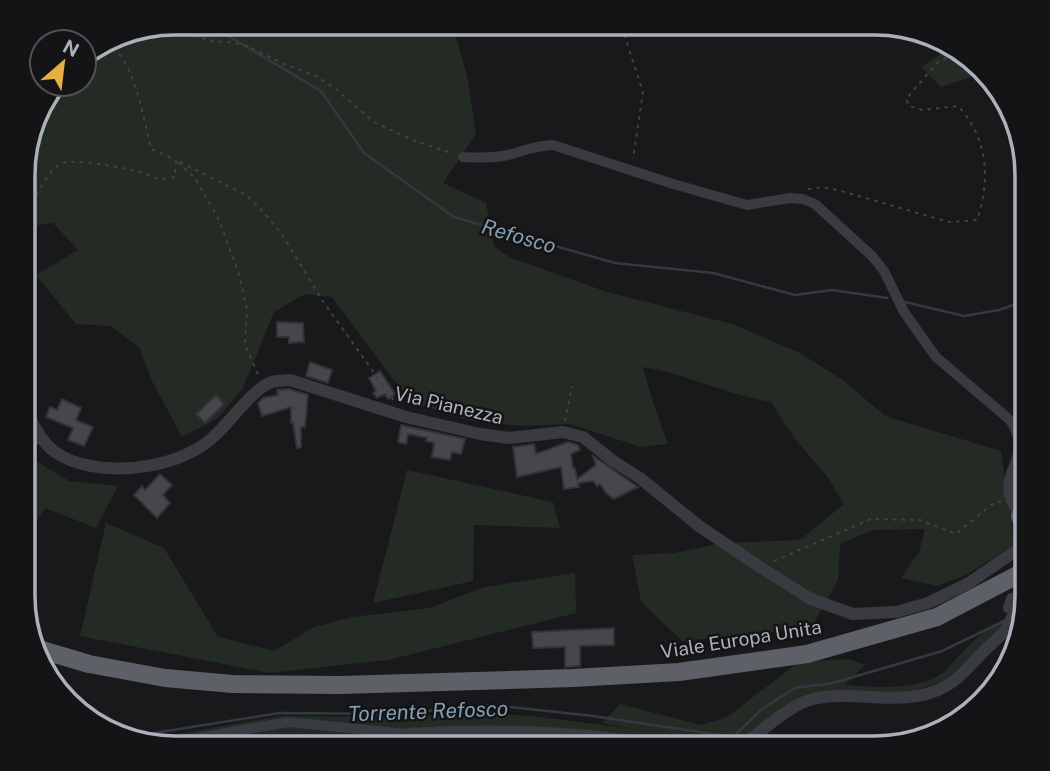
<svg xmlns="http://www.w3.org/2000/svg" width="1050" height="771" font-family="'Public Sans',sans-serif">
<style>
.green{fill:#232b24}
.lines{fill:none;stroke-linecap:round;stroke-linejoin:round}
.stream{stroke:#313a40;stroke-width:2.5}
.building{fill:#46464b;stroke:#333337;stroke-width:2}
.path{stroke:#404246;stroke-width:2;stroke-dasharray:3.5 5;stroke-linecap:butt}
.minor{stroke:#3a3b40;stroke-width:10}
.tertiary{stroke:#3a3b40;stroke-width:12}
.trunk{stroke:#5e6067;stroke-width:18}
.labels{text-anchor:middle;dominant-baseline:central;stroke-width:5;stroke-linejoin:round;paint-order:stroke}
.street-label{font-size:19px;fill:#acb0ba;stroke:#141416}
.water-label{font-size:21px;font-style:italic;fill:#859eb2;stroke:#141416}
.rim{fill:none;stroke:#acb0ba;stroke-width:3.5}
</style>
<rect width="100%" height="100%" fill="#19191b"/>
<g class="green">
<path d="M463,27L456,36L468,80L476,134L443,183L486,203L494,246L509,257L607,292L732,324L798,352L843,380L885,416L1001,451L1015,544L966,575L937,586L901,578L919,552L925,529L873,530L840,544L838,580L815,621L806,629L682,641L641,602L632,555L674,553L722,543L800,540L844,504L826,475L795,439L771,402C727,395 687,374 643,367L653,403L668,444L641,447L570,424L522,426L472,421L416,404L392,378L332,297L305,294L274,312L243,388L218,418L182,437L152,381L139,347L110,326L76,324L36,275L78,250L53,223L24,227V155L43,99L56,84H84V55L126,31Z"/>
<polygon points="950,48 968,55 983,73 941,87 921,67"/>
<polygon points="24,454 69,481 118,486 96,528 45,508 24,539"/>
<polygon points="407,470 553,502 560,528 474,525 473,581 373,603"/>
<polygon points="106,523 164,548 218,637 274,651 314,627 352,617 430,608 484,587 575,573 576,613 388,660 269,673 80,636"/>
<path d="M1024,614L1021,621H1014L944,681L906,693L880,694L839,690L791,708L731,747L709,748L660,741L422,731L402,748H166L143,740L279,716L393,717L485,713L531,716L635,729L602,723L620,704L701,725L727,717L799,662L848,659L865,665L845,685C874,687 916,691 941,674C947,670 952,663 957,658C978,636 993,619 1024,614Z"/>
</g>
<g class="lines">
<g class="stream">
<polyline points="214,30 225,34 321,91 364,153 454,217 615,263 713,273 795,295 832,290 887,298"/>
<polyline points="901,301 964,316 999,310 1027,300"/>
<polyline points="1013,616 1025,611"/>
<polyline points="135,736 280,713 394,714 492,705 593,716 733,737 762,709 795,688 833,683 942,651 1004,621"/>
</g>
</g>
<g class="building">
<polygon points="277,322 303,323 304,342 289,343 289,337 277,337"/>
<polygon points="310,362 332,370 328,383 306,376"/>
<polygon points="380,371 395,394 388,399 385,394 377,398 373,393 376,391 369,378"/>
<polygon points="289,389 308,395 305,427 301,427 301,447 297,448 293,423 291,423 291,407 262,416 258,403 263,398 278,395 277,390"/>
<polygon points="216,395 224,404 205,423 196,414"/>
<polygon points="62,399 81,408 76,420 93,427 84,446 68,440 73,428 46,417 50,407 57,410"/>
<polygon points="401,425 465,439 461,454 452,452 450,460 432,457 434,443 426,441 427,438 408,434 406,444 398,442"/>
<polygon points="568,442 578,445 580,450 571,454 573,468 575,468 577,479 596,465 593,456 638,487 614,499 606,493 600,484 597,486 593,481 578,483 579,487 564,489 561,467 517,477 513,447 534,444 536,454"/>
<polygon points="160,474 172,485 163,495 170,503 157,518 134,495 142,486 145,490"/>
<polygon points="614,628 614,645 580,646 580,666 565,667 565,647 533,648 532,632"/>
</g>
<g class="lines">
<g class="path">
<polyline points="626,26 625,37 643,92 633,159"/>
<polyline points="178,30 211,41 228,42 247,46 284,64 318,77 337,90 374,122 410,139 454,154"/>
<path d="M108,41C137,68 142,113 151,149L174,159"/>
<polyline points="178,162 195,178 219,220 239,274 247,310 245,344 259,377"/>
<path d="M808,189L823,187L841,191L949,222L977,220C991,179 988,138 958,106L922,110L909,106L906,99L937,63L958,51"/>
<path d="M24,207C40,196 46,170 63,163C77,158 129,169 144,173C149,175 154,178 159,179C164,180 170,178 175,177L176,160L246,195L262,210L283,236L322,300L395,402"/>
<polyline points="565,421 572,386"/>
<polyline points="24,452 37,452"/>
<polyline points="1019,482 1027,481"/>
<polyline points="774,561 871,519 920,520 956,534 991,505 1001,501"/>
</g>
<g class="minor">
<path d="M463,157C478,158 493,158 508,155C523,151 538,145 553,145L670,183L747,205L790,198L803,199L815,204L872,256L884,271L904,312L936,357L1010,420C1039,463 986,472 1020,516"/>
<polyline points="24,440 41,439"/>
<polyline points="158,745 288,722 407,734"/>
</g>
<g class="tertiary">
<path d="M24,409C34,424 40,441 55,452C95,480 176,470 211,439C230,423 248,394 269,383C275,380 284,381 290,380L406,417L480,434L509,438L563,432L583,437L613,461L640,478L699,526L760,567L811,599L853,614L896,612L928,603L969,583L1027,543"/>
<polyline points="1009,608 1012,599 1027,597"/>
<path d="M404,748L407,734C494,729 583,730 669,748"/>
<path d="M737,748C761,734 786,706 813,699C856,689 904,709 944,687C960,679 972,663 984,651C993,642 1008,632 1011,619"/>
</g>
<g class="trunk">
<polyline points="1027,508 1020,516 1027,537"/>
<polyline points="35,648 89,664 165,678 233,684 340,685 573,678 679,672 807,654 937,617 1027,570"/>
</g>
</g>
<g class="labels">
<g class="street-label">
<text transform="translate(449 405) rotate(13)">Via Pianezza</text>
<text transform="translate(741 639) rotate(-9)">Viale Europa Unita</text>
</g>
<g class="water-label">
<text transform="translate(519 236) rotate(16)">Refosco</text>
<text transform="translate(428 711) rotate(-2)">Torrente Refosco</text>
</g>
</g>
<path d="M0 0H1050V771H0ZM175 35H875A140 140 0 0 1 1015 175V596A140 140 0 0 1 875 736H175A140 140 0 0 1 35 596V175A140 140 0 0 1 175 35Z" fill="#141416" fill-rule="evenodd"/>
<path class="rim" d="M175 35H875A140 140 0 0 1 1015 175V596A140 140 0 0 1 875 736H175A140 140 0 0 1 35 596V175A140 140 0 0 1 175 35Z"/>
<g transform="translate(63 63) rotate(28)"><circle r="33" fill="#141416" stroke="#515258" stroke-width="2"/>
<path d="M0-5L12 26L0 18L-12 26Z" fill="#e7ae44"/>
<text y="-10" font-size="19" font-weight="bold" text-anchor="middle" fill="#acb0ba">N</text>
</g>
</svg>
